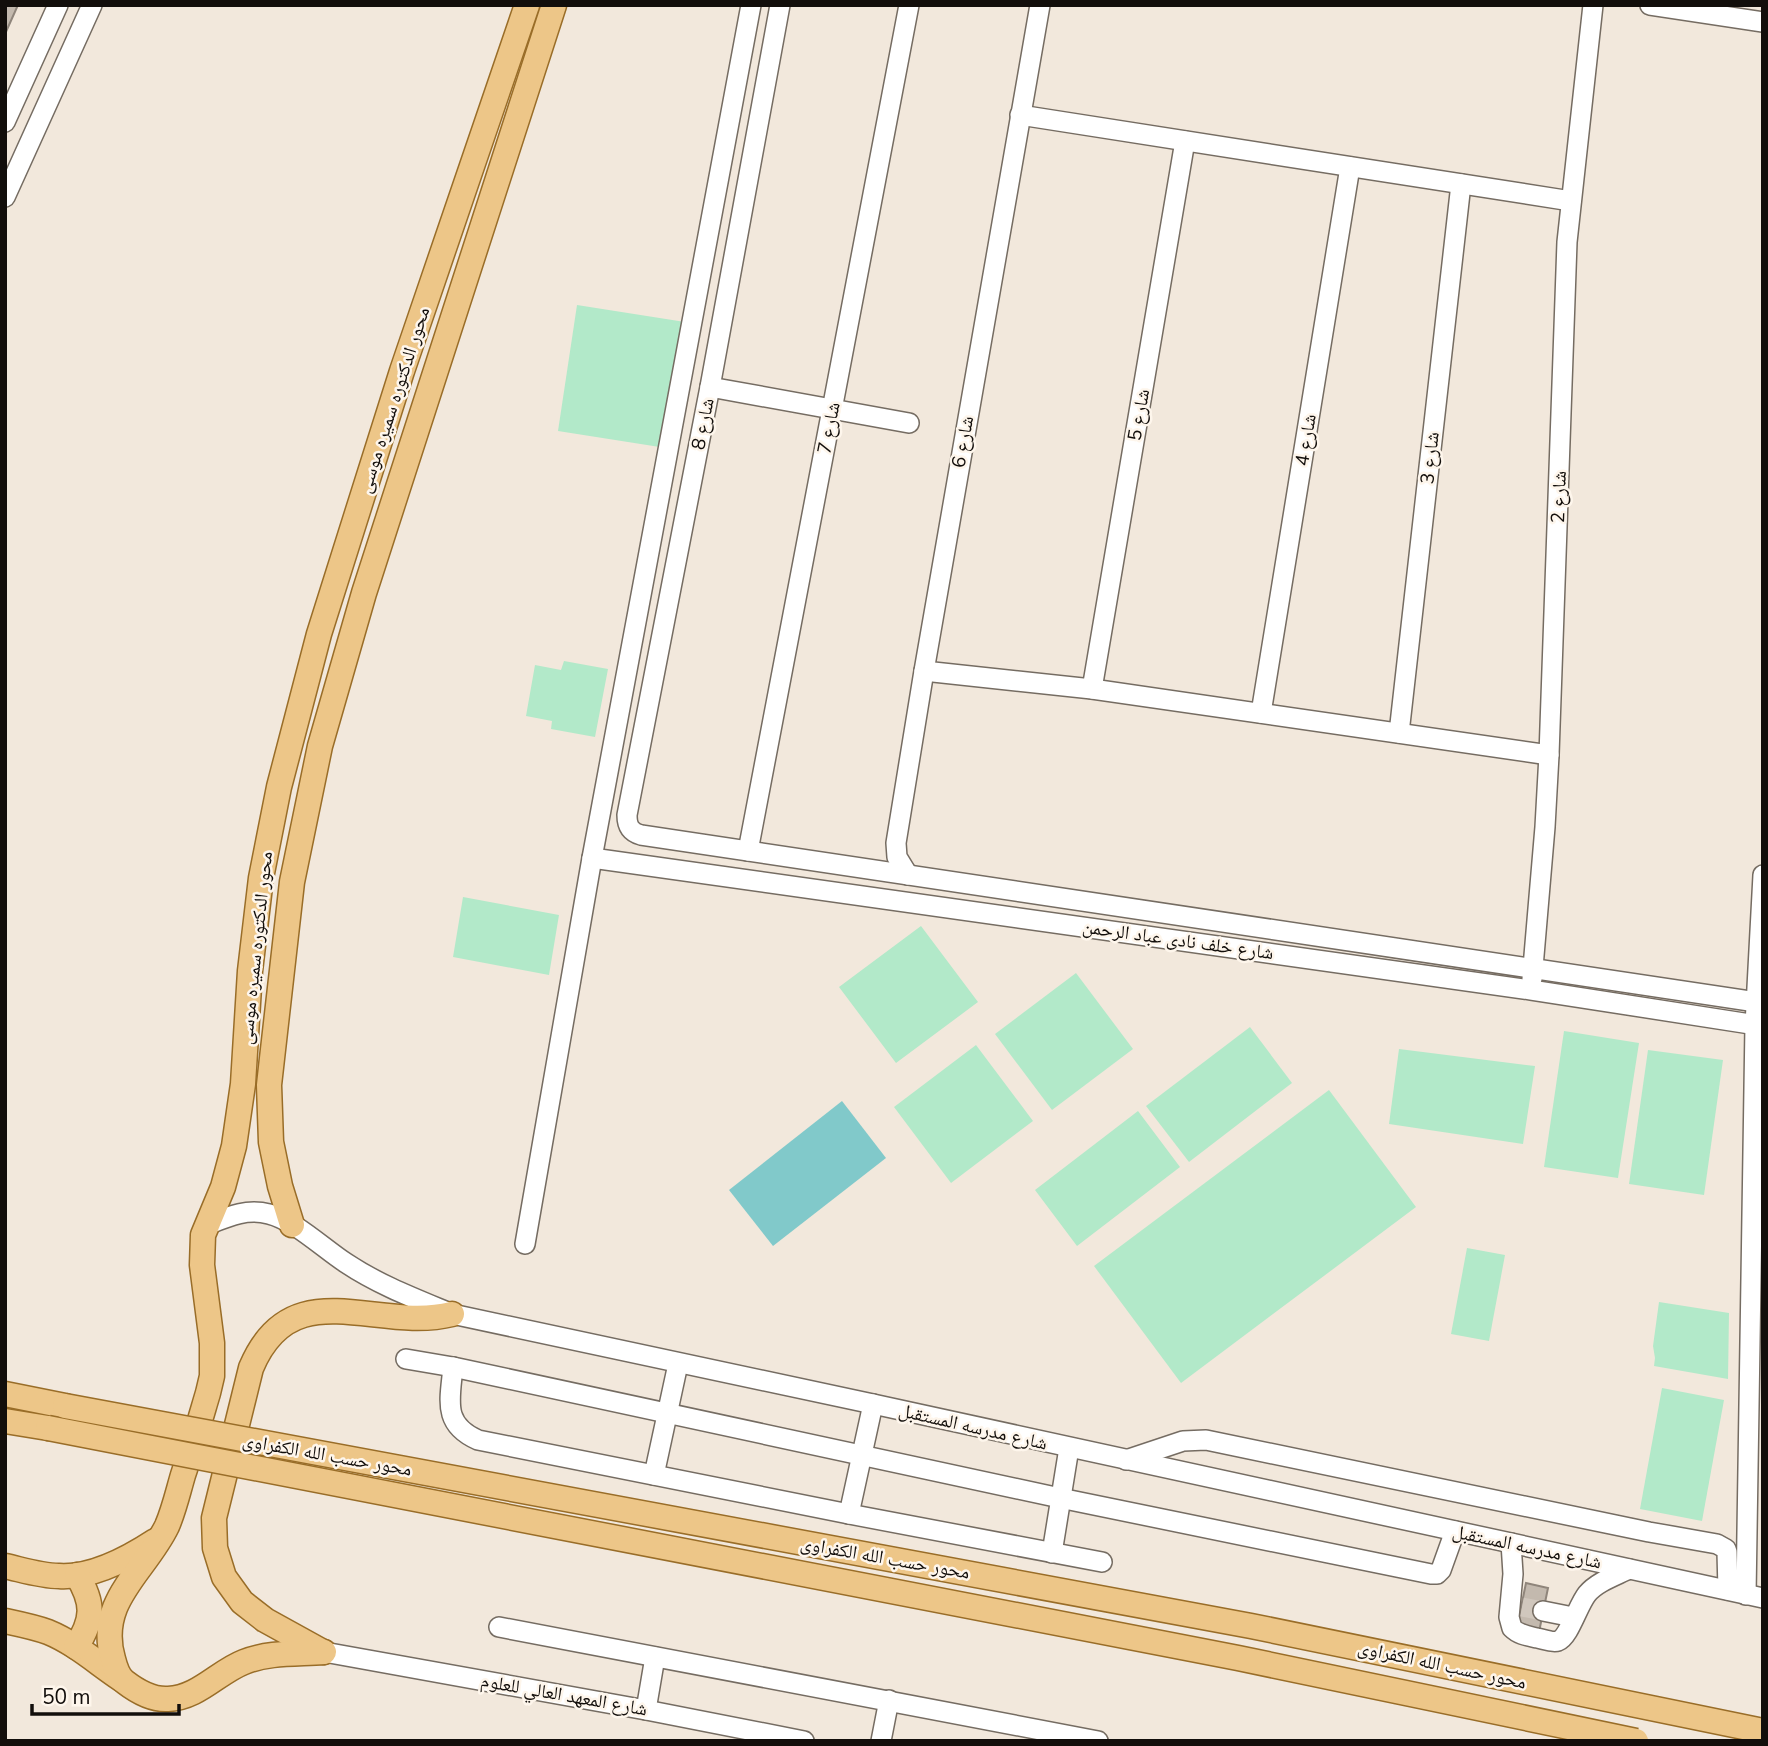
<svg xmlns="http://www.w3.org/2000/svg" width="1768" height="1746" font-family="'Nunito Sans','Noto Naskh Arabic',sans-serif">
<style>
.green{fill:#b2e9c9}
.water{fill:#81c9ca}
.building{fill:#c3b9ae;stroke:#8f857b;stroke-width:2}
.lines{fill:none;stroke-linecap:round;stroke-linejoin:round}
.minor-tunnel{stroke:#d0c7bd;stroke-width:19;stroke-dasharray:19 10;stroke-linecap:butt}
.minor-casing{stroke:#756c62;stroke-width:22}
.major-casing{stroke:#996d28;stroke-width:27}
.minor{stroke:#fff;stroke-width:19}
.major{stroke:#edc688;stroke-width:24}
.major-bridge-casing{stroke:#996d28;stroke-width:27;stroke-linecap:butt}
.major-bridge{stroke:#edc688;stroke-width:24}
.labels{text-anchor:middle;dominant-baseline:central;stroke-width:5;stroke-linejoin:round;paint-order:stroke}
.street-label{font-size:19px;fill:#120e0b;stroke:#fef6ec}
</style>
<rect width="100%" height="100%" fill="#f2e8dc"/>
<g class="green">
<polygon points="577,305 685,322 666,448 558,431"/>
<polygon points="564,661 608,669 595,737 551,729 552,721 526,716 535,665 561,670"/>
<polygon points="463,897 559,915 549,975 453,957"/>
<polygon points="921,926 978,1002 896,1063 839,987"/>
<polygon points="1076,973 1133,1049 1052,1110 995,1034"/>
<polygon points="1250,1027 1292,1083 1189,1162 1146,1106"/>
<polygon points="1564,1031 1639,1043 1618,1178 1544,1167"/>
<polygon points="976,1045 1033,1121 951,1183 894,1107"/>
<polygon points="1399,1049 1535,1066 1523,1144 1389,1124"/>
<polygon points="1648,1050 1723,1060 1704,1195 1629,1184"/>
<polygon points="1329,1090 1416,1207 1181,1383 1094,1266"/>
<polygon points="1138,1111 1180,1167 1077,1246 1035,1190"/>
<polygon points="1467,1248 1505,1255 1489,1341 1451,1334"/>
<polygon points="1659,1302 1729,1313 1728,1379 1654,1366 1655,1358 1653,1346"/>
<polygon points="1662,1388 1724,1400 1702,1521 1640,1509"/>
</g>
<polygon class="water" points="842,1101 886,1158 773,1246 729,1190"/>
<g class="building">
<polygon points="5,5 18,5 5,34"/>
<polygon points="1526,1583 1548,1588 1539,1632 1517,1627"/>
</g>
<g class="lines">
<polyline class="minor-tunnel" points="1522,1607 1543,1611"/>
<defs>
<g id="minor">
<path d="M780,5L710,387L627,815C627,826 630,832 641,835L1763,1003"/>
<polyline points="1650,5 1763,22"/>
<polyline points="1020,115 1571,201"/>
<polyline points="5,122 58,5"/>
<polyline points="5,197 92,5"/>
<polyline points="710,387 909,423"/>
<polyline points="924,671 1092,689 1549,755"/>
<polyline points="1092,689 1185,141"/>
<polyline points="1261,713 1350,167"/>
<polyline points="1399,733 1461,184"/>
<polyline points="748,851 909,5"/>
<polyline points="592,858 1531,990 1763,1026"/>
<polyline points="908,875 897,857 896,843 924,671 1040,5"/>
<polyline points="1532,979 1545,827 1549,755 1567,242 1593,5"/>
<path d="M207,1225C227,1217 246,1208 269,1214C294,1220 323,1248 346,1263C379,1285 416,1299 452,1314L873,1404L1763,1598"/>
<polyline points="525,1244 592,858 751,5"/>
<polyline points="406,1359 453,1367 1060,1498 1431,1574 1437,1574 1441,1570 1455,1531"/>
<path d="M453,1367C450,1400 442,1424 478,1440L849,1514L1102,1562"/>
<polyline points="1126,1460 1183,1441 1206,1440 1649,1532 1717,1544 1726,1549 1727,1552 1728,1590"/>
<polyline points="654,1475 678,1364"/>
<polyline points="849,1514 873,1404"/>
<path d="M1511,1543L1513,1574L1509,1617L1512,1628C1519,1635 1528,1636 1537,1638C1543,1639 1552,1643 1558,1641C1569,1637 1578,1605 1587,1594C1597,1582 1615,1576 1629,1569"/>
<polyline points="1052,1553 1069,1448"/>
<polyline points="1746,1595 1755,1025 1763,875"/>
<polyline points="1543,1611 1573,1617"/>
<polyline points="499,1627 1098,1741"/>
<polyline points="324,1652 646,1710 804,1741"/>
<polyline points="646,1710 655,1657"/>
<polyline points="881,1741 889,1700"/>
</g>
<g id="major">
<polyline points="292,1225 280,1186 271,1142 269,1085 292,882 320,746 364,593 554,5"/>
<polyline points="5,1394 65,1406"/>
<polyline points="5,1421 48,1428"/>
<path d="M5,1566C23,1570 41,1576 59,1576C91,1578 129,1558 155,1541"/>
<path d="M5,1621C19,1624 34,1627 48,1632C75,1643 97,1663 121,1679"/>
<path d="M76,1647C94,1619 94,1603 77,1575"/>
<path d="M323,1652L265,1620L242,1602L224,1577L215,1548L214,1518L251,1368C292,1270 376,1333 452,1314"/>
<path d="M324,1652C297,1654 269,1652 244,1662C218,1672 198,1698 168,1699C152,1700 138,1692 125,1682C118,1677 115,1667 113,1659C96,1601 145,1572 167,1526C174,1510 178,1492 183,1475C192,1448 200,1420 208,1393L212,1376V1343L202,1265L203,1235L223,1187L234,1146L243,1084L250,971L261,878L279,787L319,634L402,371L527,5"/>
</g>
</defs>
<use href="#minor" class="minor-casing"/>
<use href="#major" class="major-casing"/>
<use href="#minor" class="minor"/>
<use href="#major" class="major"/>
<defs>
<g id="major-bridge">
<polyline points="65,1406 1251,1626 1763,1731"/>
<polyline points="48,1428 1238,1658 1636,1741"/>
</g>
</defs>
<use href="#major-bridge" class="major-bridge-casing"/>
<use href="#major-bridge" class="major-bridge"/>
</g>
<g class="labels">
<g class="street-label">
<text transform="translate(394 400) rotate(-72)">محور الدكتوره سميره موسى</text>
<text transform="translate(1139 415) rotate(-80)">شارع 5</text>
<text transform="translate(703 424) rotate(-79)">شارع 8</text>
<text transform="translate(829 428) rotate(-79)">شارع 7</text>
<text transform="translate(1306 440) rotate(-81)">شارع 4</text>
<text transform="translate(963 442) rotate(-80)">شارع 6</text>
<text transform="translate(1430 458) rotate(-84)">شارع 3</text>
<text transform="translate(1559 497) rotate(-88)">شارع 2</text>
<text transform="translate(1178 940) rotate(8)">شارع خلف نادى عباد الرحمن</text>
<text transform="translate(256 948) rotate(-84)">محور الدكتوره سميره موسى</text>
<text transform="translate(973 1427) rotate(13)">شارع مدرسه المستقبل</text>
<text transform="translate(327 1455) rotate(10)">محور حسب الله الكفراوى</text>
<text transform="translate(1527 1547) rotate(12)">شارع مدرسه المستقبل</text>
<text transform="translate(885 1558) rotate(10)">محور حسب الله الكفراوى</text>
<text transform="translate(1442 1665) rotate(12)">محور حسب الله الكفراوى</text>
<text transform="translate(564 1695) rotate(10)">شارع المعهد العالي للعلوم</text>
</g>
</g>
<rect width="1768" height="1746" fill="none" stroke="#120e0b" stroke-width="14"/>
<path d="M32 1704v10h147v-10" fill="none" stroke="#120e0b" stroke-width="3.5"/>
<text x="42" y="1704" font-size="21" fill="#120e0b" stroke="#fef6ec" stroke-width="5" paint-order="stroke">50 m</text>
</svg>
